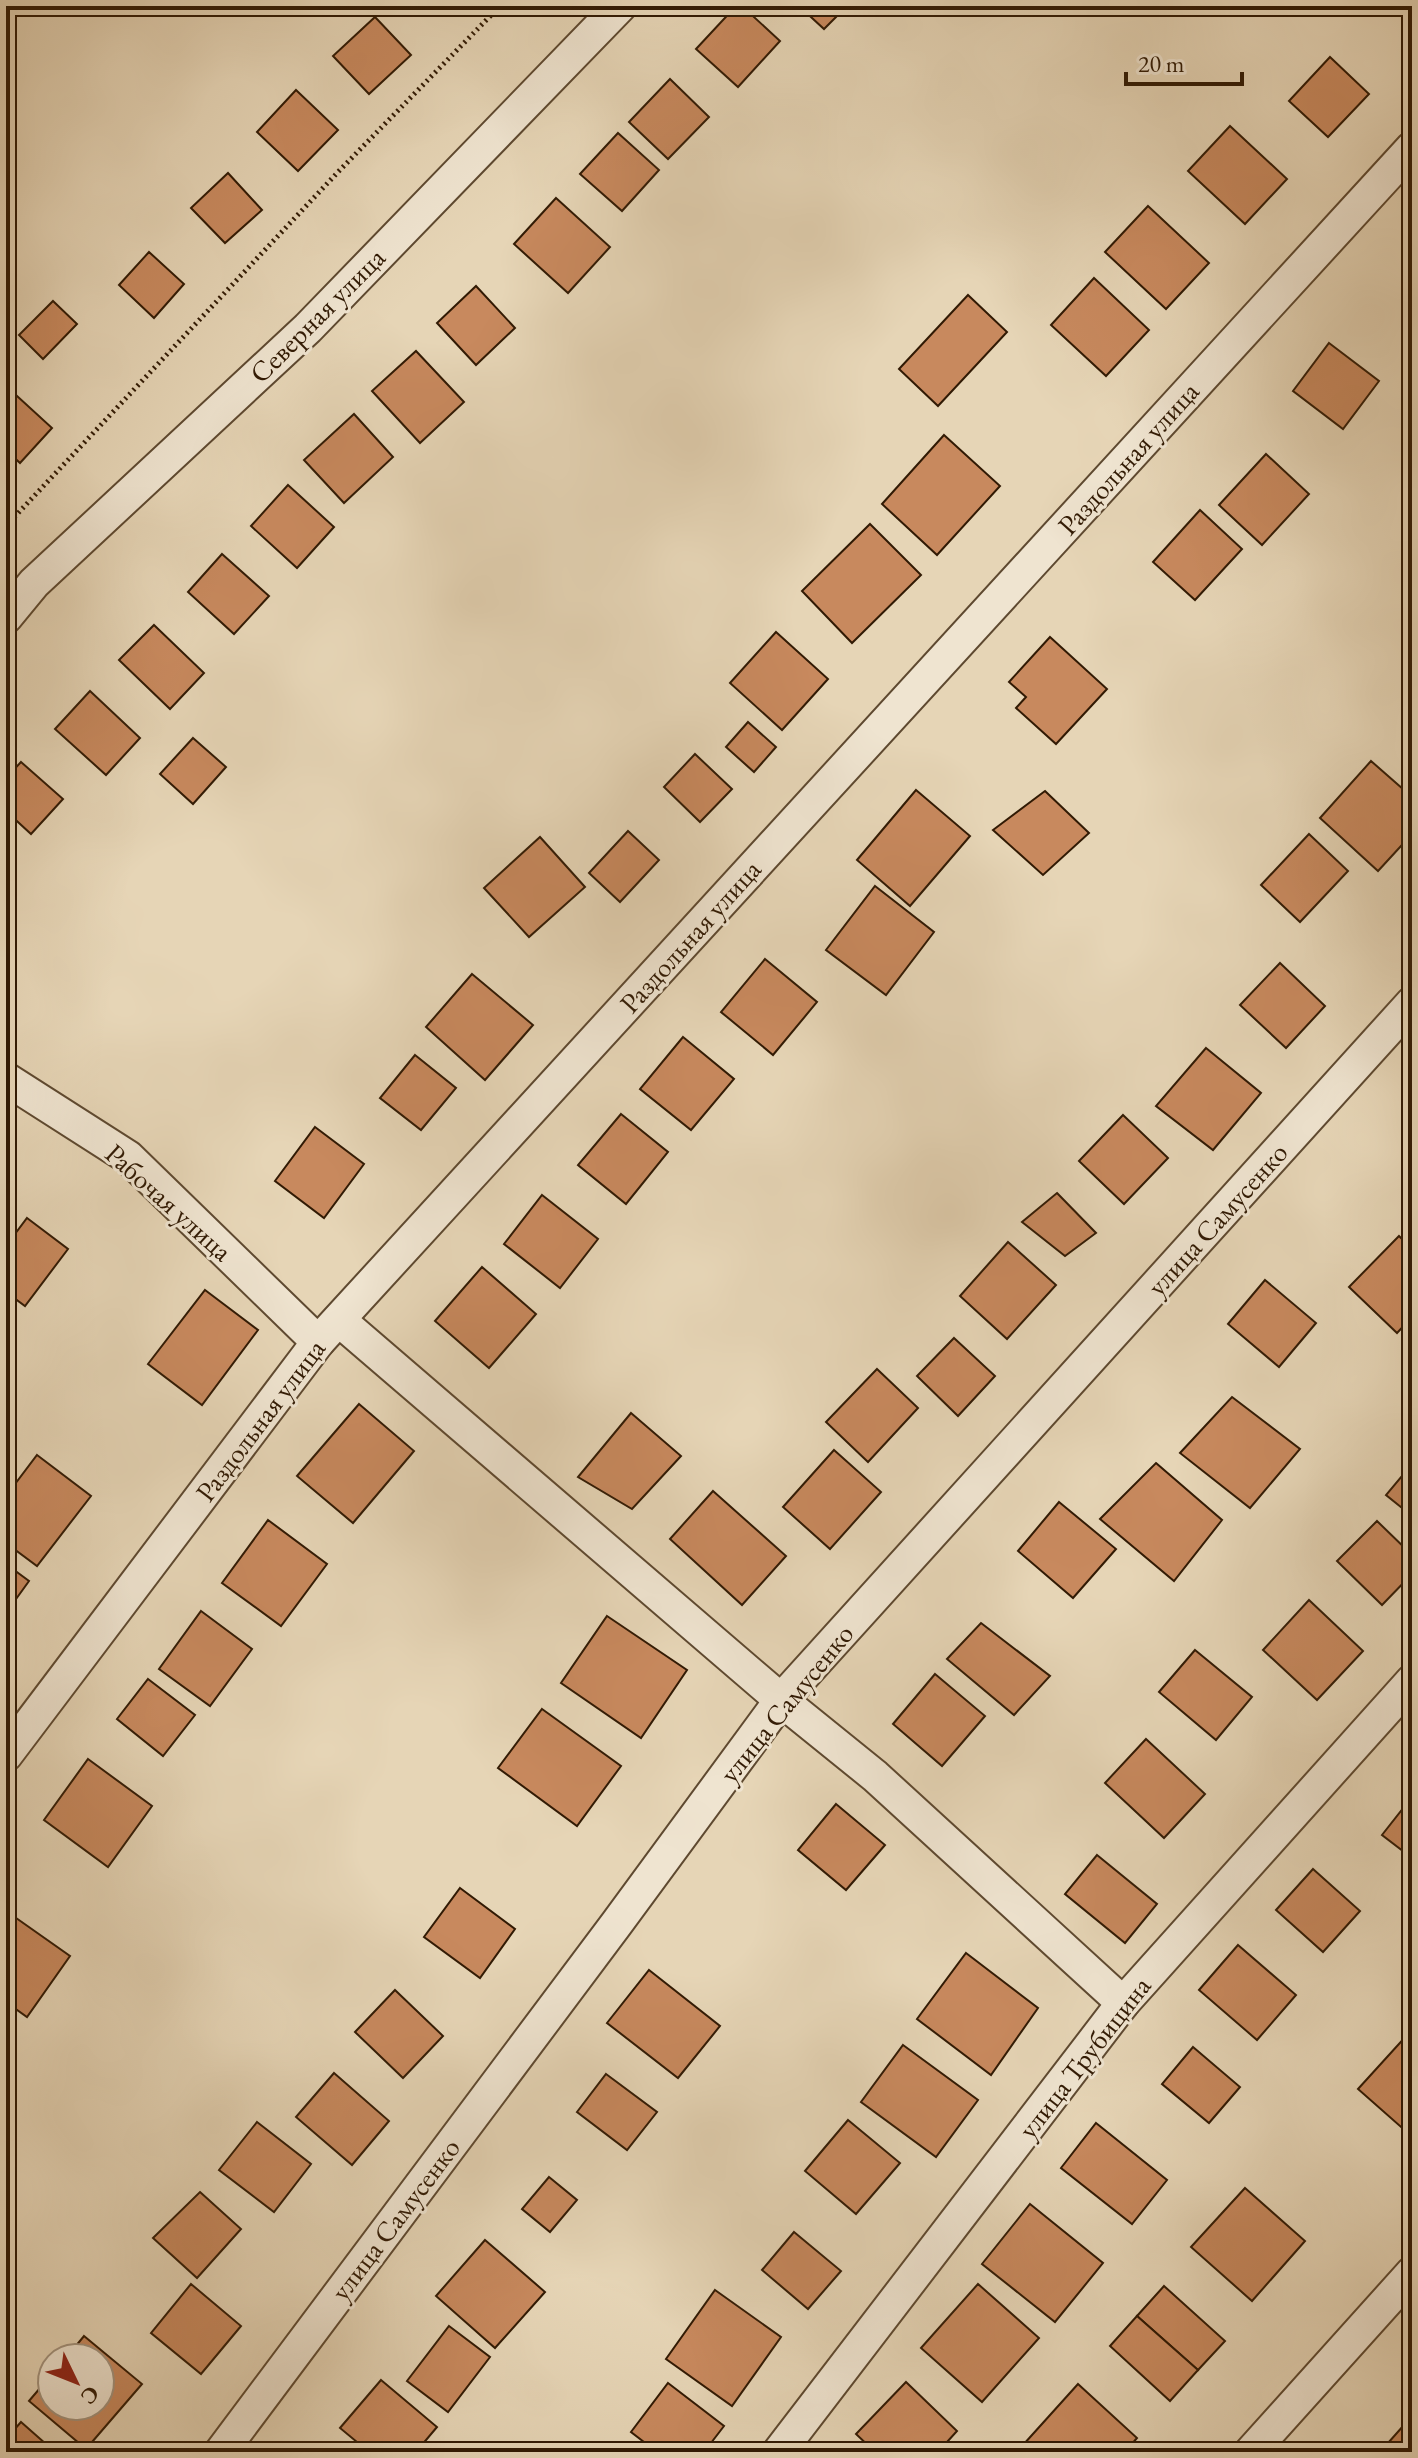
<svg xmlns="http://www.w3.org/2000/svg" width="1418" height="2458" font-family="'EB Garamond',serif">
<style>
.building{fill:#c8895e;stroke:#311a04;stroke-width:2}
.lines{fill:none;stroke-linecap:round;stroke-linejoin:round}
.street-casing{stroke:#5e4930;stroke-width:36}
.path{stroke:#311a04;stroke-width:5;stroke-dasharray:2 4;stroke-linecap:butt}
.street{stroke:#efe4d0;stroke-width:32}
.labels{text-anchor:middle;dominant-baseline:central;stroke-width:6;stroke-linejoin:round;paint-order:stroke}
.street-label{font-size:28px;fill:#311a04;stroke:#efe4d0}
</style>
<rect width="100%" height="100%" fill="#e6d5b6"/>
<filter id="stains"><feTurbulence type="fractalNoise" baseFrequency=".0025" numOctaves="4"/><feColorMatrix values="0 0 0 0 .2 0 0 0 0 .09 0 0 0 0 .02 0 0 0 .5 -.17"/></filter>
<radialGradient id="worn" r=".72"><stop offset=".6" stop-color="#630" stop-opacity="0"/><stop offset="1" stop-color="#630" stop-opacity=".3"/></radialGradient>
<g class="building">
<polygon points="736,6 742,6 780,41 738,87 696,49"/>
<polygon points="799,6 847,6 824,29"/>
<polygon points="375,17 411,55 369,94 333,56"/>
<polygon points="1330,57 1369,94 1328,137 1289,101"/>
<polygon points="670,79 709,117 668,159 629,122"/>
<polygon points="296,90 338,130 298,171 257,132"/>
<polygon points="1230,126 1287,179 1245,224 1188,171"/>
<polygon points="618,133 659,170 622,211 580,174"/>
<polygon points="228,173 262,210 225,243 191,208"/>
<polygon points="556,198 610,247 568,293 514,244"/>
<polygon points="1148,206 1209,263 1166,309 1105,252"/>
<polygon points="149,252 184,284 154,318 119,285"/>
<polygon points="1094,278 1149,330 1106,376 1051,325"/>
<polygon points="476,286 515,328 476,365 437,323"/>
<polygon points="968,295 1007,332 938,406 899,369"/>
<polygon points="53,301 77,324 43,359 19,335"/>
<polygon points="1329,343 1379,381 1343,429 1293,391"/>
<polygon points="416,351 464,402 420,443 372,391"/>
<polygon points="17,396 52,428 20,463 6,450 6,408"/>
<polygon points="354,414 393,457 344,503 304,460"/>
<polygon points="944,435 1000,486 937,555 882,504"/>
<polygon points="1266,454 1309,494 1262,545 1219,505"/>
<polygon points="288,485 334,527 297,568 251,526"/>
<polygon points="1200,510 1242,549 1195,600 1153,562"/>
<polygon points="870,524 921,575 852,643 802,591"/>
<polygon points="222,554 269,596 234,634 188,592"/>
<polygon points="154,625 204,673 170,709 119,660"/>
<polygon points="776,632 828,679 782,730 730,683"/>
<polygon points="1050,637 1107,689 1056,744 1016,708 1026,697 1009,682"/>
<polygon points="90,691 140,738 106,775 55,729"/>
<polygon points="748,722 776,747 754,772 726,747"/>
<polygon points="193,738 226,767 193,804 160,774"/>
<polygon points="695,754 732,789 700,822 664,787"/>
<polygon points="1371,761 1412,797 1412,834 1378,871 1320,818"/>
<polygon points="21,762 63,799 31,834 6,811 6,778"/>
<polygon points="916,790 970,836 910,906 857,860"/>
<polygon points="1045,791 1089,833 1043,875 993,830"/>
<polygon points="628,831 659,860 620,902 589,873"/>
<polygon points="1309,834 1348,871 1300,922 1261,885"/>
<polygon points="540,837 585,887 529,937 484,888"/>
<polygon points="875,886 934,932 886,995 826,950"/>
<polygon points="765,959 817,1002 773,1055 721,1012"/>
<polygon points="1280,963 1325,1006 1286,1048 1240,1005"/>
<polygon points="472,974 533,1025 485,1080 426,1027"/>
<polygon points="683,1037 734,1079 691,1130 640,1089"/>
<polygon points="1206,1048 1261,1093 1213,1150 1156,1106"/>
<polygon points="415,1055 456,1088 421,1130 380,1098"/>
<polygon points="621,1114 668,1152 626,1204 578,1165"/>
<polygon points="1123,1115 1168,1158 1124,1204 1079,1161"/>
<polygon points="315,1127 364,1164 324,1218 275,1181"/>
<polygon points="1057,1193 1096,1233 1065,1256 1022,1222"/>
<polygon points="542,1195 598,1239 560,1288 504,1244"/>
<polygon points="27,1218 68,1249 25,1306 6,1292 6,1246"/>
<polygon points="1399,1236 1412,1249 1412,1317 1397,1333 1349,1287"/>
<polygon points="1008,1242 1056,1285 1007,1339 960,1296"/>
<polygon points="482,1267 536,1314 489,1368 435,1321"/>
<polygon points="1265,1280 1316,1323 1279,1367 1228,1324"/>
<polygon points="205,1290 258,1330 202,1405 148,1364"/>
<polygon points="954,1338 995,1376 958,1416 917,1376"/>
<polygon points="877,1369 918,1408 868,1462 826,1422"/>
<polygon points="1232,1397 1300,1449 1250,1508 1180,1453"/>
<polygon points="359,1404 414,1451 353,1523 297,1476"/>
<polygon points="631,1413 681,1456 632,1509 578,1477"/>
<polygon points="834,1450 881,1492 830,1549 783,1507"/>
<polygon points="37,1455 91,1496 37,1566 6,1543 6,1496"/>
<polygon points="1156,1463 1222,1520 1174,1581 1100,1519"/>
<polygon points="1412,1464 1412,1516 1386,1495"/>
<polygon points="713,1491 786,1556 742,1605 670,1539"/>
<polygon points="1059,1502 1116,1549 1073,1598 1018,1551"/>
<polygon points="268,1520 327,1564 281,1626 222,1583"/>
<polygon points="1377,1521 1412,1555 1412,1574 1382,1605 1337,1561"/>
<polygon points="6,1564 29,1581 6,1613"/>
<polygon points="1309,1600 1363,1651 1317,1700 1263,1650"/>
<polygon points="201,1611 252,1649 210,1706 159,1669"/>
<polygon points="607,1616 687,1670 641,1738 561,1683"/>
<polygon points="981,1623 1050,1676 1014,1715 947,1659"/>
<polygon points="1195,1650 1252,1697 1216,1740 1159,1692"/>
<polygon points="935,1674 985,1716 942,1766 893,1724"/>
<polygon points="148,1679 195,1715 163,1756 117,1719"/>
<polygon points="542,1709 621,1766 577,1826 498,1768"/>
<polygon points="1146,1739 1205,1794 1164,1838 1105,1783"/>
<polygon points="88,1759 152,1806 108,1867 44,1820"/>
<polygon points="1412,1797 1412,1858 1382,1835"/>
<polygon points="836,1804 885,1845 846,1890 798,1850"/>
<polygon points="1097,1855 1157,1904 1125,1943 1065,1894"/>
<polygon points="1313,1869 1360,1911 1323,1952 1276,1910"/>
<polygon points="460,1888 515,1929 480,1978 424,1937"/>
<polygon points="9,1913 70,1956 27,2017 6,2002 6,1917"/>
<polygon points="1238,1945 1296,1995 1257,2040 1199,1990"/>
<polygon points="966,1953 1038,2008 991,2075 917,2019"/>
<polygon points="649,1970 720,2026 678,2078 607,2023"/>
<polygon points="395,1990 443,2036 403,2078 355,2032"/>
<polygon points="1408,2034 1412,2038 1412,2131 1409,2134 1358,2089"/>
<polygon points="903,2045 978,2100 936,2157 861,2102"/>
<polygon points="1193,2047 1240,2087 1209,2123 1162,2084"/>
<polygon points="334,2073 389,2121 352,2165 296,2117"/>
<polygon points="606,2074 657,2112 627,2150 577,2112"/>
<polygon points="848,2120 900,2163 856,2214 805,2171"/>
<polygon points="257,2122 311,2164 274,2212 219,2170"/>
<polygon points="1096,2123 1167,2180 1132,2224 1061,2168"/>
<polygon points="549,2177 577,2200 550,2232 522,2209"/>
<polygon points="1245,2188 1305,2241 1252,2301 1191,2247"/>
<polygon points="200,2192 241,2229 197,2278 153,2238"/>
<polygon points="1030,2204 1103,2263 1055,2322 982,2264"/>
<polygon points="794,2232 841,2271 808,2309 762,2270"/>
<polygon points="485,2240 545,2292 495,2348 436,2296"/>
<polygon points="191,2284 241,2326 201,2374 151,2333"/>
<polygon points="978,2284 1039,2338 982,2402 921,2348"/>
<polygon points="1164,2286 1225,2341 1198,2370 1137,2316"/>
<polygon points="715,2290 781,2337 732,2406 666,2359"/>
<polygon points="1137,2316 1198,2370 1170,2401 1110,2346"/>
<polygon points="449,2326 490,2357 448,2412 407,2381"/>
<polygon points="84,2336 142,2384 86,2449 29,2401 52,2374 52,2406 100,2406 100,2358 66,2358"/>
<polygon points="381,2380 437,2427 416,2452 369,2452 340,2428"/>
<polygon points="906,2382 957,2431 938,2452 875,2452 856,2434"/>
<polygon points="668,2383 724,2426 704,2452 657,2452 631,2432"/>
<polygon points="1078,2384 1137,2438 1125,2452 1031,2452 1023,2445"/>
<polygon points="1412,2416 1412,2452 1380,2452"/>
<polygon points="21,2422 55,2452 6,2452 6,2439"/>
</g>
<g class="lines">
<defs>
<g id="street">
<polyline points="6,617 34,583 308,328 620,6"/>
<polyline points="6,1079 128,1157 318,1342"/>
<polyline points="339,1320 781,1700 875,1776 1123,2003"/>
<polyline points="6,1755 318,1342 1412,148"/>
<polyline points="221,2452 617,1923 781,1700 1412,1003"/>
<polyline points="779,2452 1123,2003 1412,1681"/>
<polyline points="1251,2452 1412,2273"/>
</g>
</defs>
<use href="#street" class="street-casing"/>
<polyline class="path" points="6,526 338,172 500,6"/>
<use href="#street" class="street"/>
</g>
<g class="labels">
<g class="street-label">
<text transform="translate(317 315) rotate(-45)">Северная улица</text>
<text transform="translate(1128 458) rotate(-48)">Раздольная улица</text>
<text transform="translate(690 936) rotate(-48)">Раздольная улица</text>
<text transform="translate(169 1202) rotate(42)">Рабочая улица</text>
<text transform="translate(1217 1219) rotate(-48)">улица Самусенко</text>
<text transform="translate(260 1420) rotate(-53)">Раздольная улица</text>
<text transform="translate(786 1703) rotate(-51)">улица Самусенко</text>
<text transform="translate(1084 2057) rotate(-52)">улица Трубицина</text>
<text transform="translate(395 2219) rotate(-53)">улица Самусенко</text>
</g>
</g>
<rect width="1418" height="2458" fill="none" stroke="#e6d5b6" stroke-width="32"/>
<rect x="8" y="8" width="1402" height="2442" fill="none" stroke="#311a04" stroke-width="4"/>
<rect x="16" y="16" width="1386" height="2426" fill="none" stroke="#311a04" stroke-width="2"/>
<g transform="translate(76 2382) rotate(133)"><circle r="38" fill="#efe4d0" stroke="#a3937e" stroke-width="2"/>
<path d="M0-6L14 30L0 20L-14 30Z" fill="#8f2418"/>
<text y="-12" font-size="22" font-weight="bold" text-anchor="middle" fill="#311a04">С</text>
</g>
<path d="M1126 72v12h116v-12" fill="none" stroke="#311a04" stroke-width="4"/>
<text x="1138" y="72" font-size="24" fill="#311a04" stroke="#efe4d0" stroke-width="6" paint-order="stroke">20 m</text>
<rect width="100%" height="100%" filter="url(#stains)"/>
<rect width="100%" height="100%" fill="url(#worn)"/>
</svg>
